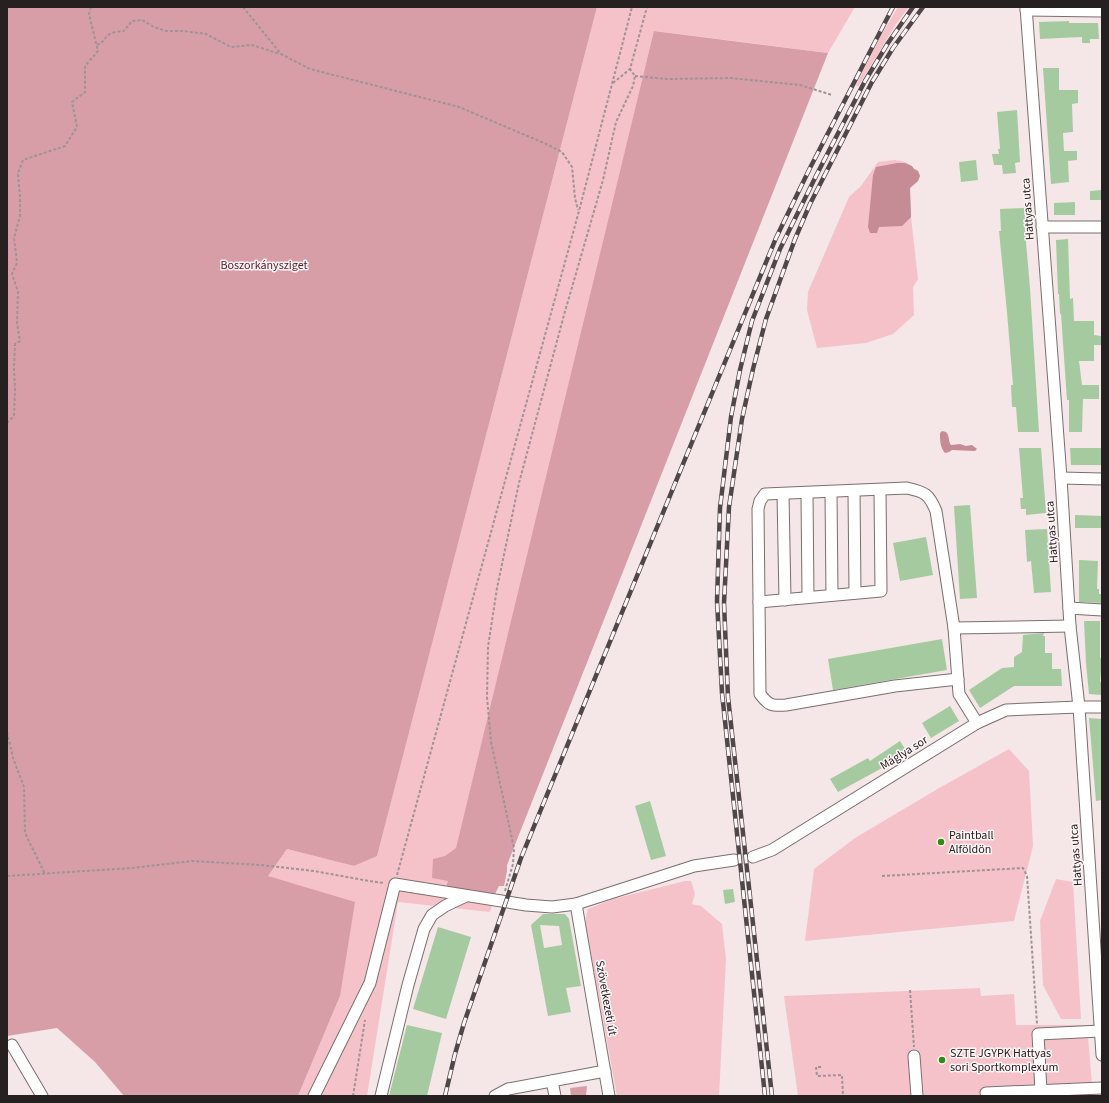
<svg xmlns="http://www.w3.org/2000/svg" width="1109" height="1103" font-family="'Source Sans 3',sans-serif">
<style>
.green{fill:#f6c2ca}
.forest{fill:#d89ea8}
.water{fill:#c58c96}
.building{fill:#a6caa0;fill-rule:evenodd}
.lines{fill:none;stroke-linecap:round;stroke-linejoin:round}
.minor-tunnel{stroke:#ccbec0;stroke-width:11;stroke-dasharray:11 5.5;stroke-linecap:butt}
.minor-casing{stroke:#7b6e70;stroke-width:13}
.path{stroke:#9f9395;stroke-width:2;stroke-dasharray:3 2;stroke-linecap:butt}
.minor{stroke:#fff;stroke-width:11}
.rail-casing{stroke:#4f4749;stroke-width:4.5}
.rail{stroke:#fef5f6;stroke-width:3;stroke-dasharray:9;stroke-linecap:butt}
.poi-dot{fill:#288f0f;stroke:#fef5f6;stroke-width:1.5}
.labels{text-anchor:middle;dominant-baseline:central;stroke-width:3;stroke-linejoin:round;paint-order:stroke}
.street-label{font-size:12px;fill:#262021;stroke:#fef5f6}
.park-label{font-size:12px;fill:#5a1529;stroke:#fef5f6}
.poi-label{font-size:12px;fill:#262021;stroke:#fef5f6;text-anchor:start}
</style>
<rect width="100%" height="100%" fill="#f5e6e8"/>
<g class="green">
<polygon points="597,7 855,7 828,53 655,31 447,887 495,894 490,912 398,902 367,1096 298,1096 340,996 268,876 287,849 354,866 377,855"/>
<polygon points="898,7 909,7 896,24 858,87 856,85 882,34"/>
<path d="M895,160C901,161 908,162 912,167C914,168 916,170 918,171L920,176L918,181L910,188L911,217L918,279L913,287L914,315L893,334L866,343L817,348L807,310L808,292L849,197L861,186L878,162Z"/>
<polygon points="1009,749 1029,771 1033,846 1014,921 805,941 814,869 855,838 941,787"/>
<polygon points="1056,879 1073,882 1081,1019 1061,1019 1043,985 1040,921"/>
<polygon points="685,881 691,881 695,894 692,904 701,906 722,924 726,959 719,1096 617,1096 585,922 588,909 613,899"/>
<polygon points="980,988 981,996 1014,994 1016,1025 1087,1025 1093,1096 798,1096 784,996"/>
</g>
<g class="forest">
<polygon points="7,7 597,7 377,856 354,866 287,849 268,876 355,902 340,996 298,1096 124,1096 95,1062 57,1028 7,1036"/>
<polygon points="654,31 828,53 507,865 507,871 504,886 499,886 495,894 446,887 448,881 432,878 433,859 445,856 456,848"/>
<polygon points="587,1086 586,1096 571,1096 570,1088"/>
</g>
<g class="water">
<polygon points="897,163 905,163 912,166 914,169 918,171 920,176 918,181 910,188 911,217 902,226 879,227 877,233 870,233 868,227 873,175 876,167"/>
<path d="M942,431L946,432C950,436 948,441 951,445L960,444L966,446L972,445L977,449L975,451L952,450L949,452L945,453C940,447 940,441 940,433Z"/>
</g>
<g class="building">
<polygon points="1069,21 1069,23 1098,23 1099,39 1090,39 1090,43 1082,43 1082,37 1040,39 1039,22"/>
<polygon points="1043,68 1059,68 1059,90 1078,90 1078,103 1072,104 1073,132 1063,133 1064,151 1077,151 1077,160 1068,161 1069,182 1051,184"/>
<polygon points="1017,110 1020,162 1015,163 1016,173 1003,174 1002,165 994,165 992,154 999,154 998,149 1000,149 997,112"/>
<polygon points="976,160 978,180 961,182 959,162"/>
<polygon points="1102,190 1102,200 1090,200 1090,191"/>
<polygon points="1075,202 1075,215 1054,215 1054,203"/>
<polygon points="1024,208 1025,219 1024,219 1030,288 1039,432 1018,432 1016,407 1012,407 1011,385 1013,385 1007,312 999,231 1001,231 1000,209"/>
<polygon points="1068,239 1070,299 1073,298 1074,321 1094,321 1094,335 1101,336 1101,345 1094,345 1094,361 1079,361 1082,385 1099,385 1099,399 1083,399 1082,432 1069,432 1069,400 1067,400 1061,314 1060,314 1059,294 1058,294 1056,240"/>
<polygon points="1019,448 1041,448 1046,513 1026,515 1026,509 1021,509 1020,498 1023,498"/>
<polygon points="1070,448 1101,448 1101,465 1071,465"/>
<polygon points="970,505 977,598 960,599 954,506"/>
<polygon points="1075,515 1102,516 1102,528 1075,528"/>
<polygon points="1047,529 1051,592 1034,593 1031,561 1027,562 1025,530"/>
<polygon points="926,537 933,575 900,581 893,543"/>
<polygon points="1079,560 1098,561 1097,589 1099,589 1099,594 1102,594 1102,603 1079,602"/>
<polygon points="1084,621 1100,621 1100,658 1102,658 1100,682 1102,682 1102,695 1089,694 1086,663"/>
<polygon points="1044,633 1043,636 1045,636 1045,653 1052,653 1052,669 1061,669 1062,686 1014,686 980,708 969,690 1002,668 1014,667 1014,657 1022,652 1023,635"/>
<polygon points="942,639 947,670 833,690 828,659"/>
<polygon points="950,706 959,721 931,738 922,723"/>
<polygon points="1089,718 1102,719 1102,800 1096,801"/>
<polygon points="900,741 907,752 884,767 838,792 830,779 868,758 870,761"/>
<polygon points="650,801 666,856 651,860 635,806"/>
<polygon points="733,889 735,902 725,904 723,890"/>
<path d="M543,914H565L569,919L581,986L566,988L571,1012L548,1016L531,925ZM540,925L559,926L562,945L544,948Z"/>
<polygon points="438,927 471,937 446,1019 413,1009"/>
<polygon points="407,1025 442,1033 427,1096 389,1096"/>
</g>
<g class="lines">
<polyline class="minor-tunnel" points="734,860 753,857"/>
<defs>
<g id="minor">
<polyline points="1026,7 1061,478 1070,626 1079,707 1102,1055"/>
<polyline points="1026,10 1102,11"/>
<polyline points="1042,227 1102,227"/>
<polyline points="1061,478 1102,479"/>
<polyline points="854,491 855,593"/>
<polyline points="831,492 832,595"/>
<polyline points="807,493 808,597"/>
<polyline points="783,494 785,600"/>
<polyline points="759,602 881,591 880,490"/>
<polyline points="1069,608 1102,610"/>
<polyline points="954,628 959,694 977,723"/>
<path d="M958,679L895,686L786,705C772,706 769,706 760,694L758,509L760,501L765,494L907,488C925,492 929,494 936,511L954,628L1070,626"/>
<polyline points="753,857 772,850 977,723 1006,710 1079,707 1102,707"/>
<polyline points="576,904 609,1096"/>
<polyline points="12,1045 42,1096"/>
<polyline points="914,1056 917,1096"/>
<polyline points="552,1081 555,1096"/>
<polyline points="1041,1091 1038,1034 1101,1031"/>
<polyline points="986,1093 1102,1088"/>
<polyline points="314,1096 370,983 395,884 526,905 552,907 576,904 694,866 734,860"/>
<polyline points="381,1096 408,985 424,929 432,915 445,906 466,896"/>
<polyline points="495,1096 508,1089 605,1071"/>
</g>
</defs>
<use href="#minor" class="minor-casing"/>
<g class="path">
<polyline points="243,7 281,54 310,69 459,107 544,143 562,152 572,167 575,198 578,210"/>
<path d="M97,45C102,43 104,40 107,36C111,32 119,31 124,31L132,21L142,20L154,27L166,31H183L206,34L231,47L252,45L280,54"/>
<polyline points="635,76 667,79 731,78 800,85 832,95"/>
<polyline points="613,83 630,69 647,7"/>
<polyline points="7,423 14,416 15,389 14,370 15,344 20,341 17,323 18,292 12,274 17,263 14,238 20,216 20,197 18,173 23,160 65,146 77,127 72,102 85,92 85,66 98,51 89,14 91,7"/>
<polyline points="7,732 13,758 24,787 25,833 45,874"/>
<polyline points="397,875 579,211 632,7"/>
<polyline points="7,876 132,868 192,861 261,865 314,871 369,881 384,883"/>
<polyline points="882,876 1023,868 1027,876 1037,1024"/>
<polyline points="505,891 513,864 514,848 491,742 487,697 488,647 497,588 519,483 564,315 603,180 616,122 633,86 635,76 630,69"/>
<polyline points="910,990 914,1047"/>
<polyline points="821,1067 816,1067 817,1076 842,1075 843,1096"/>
<polyline points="353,1096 365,1020"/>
</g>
<use href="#minor" class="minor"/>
<defs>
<g id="rail">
<polyline points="445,1096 455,1054 464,1023 521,858 776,238 810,168 893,7"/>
<polyline points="765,1096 722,693 717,601 720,508 731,417 740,370 752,321 780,249 816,176 865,81 888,43 913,7"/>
<polyline points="772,1096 728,697 724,603 729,507 742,419 753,369 766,319 795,239 810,204 872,82 893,48 923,7"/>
</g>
</defs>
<use href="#rail" class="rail-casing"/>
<use href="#rail" class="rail"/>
</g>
<g class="poi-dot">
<circle cx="941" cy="842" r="4"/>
<circle cx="942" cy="1060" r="4"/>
</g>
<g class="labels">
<g class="street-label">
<text transform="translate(1028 209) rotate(-94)">Hattyas utca</text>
<text transform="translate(1052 532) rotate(-94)">Hattyas utca</text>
<text transform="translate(904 753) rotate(-32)">Máglya sor</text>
<text transform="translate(1076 855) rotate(-94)">Hattyas utca</text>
<text transform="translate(606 998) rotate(80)">Szövetkezeti út</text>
</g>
<g class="park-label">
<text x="264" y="265">Boszorkánysziget</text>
</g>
<g class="poi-label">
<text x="949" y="835">Paintball<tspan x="949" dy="14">Alföldön</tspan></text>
<text x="950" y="1053">SZTE JGYPK Hattyas<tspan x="950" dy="14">sori Sportkomplexum</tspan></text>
</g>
</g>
<rect width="1109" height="1103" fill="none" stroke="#262021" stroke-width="16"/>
</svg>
